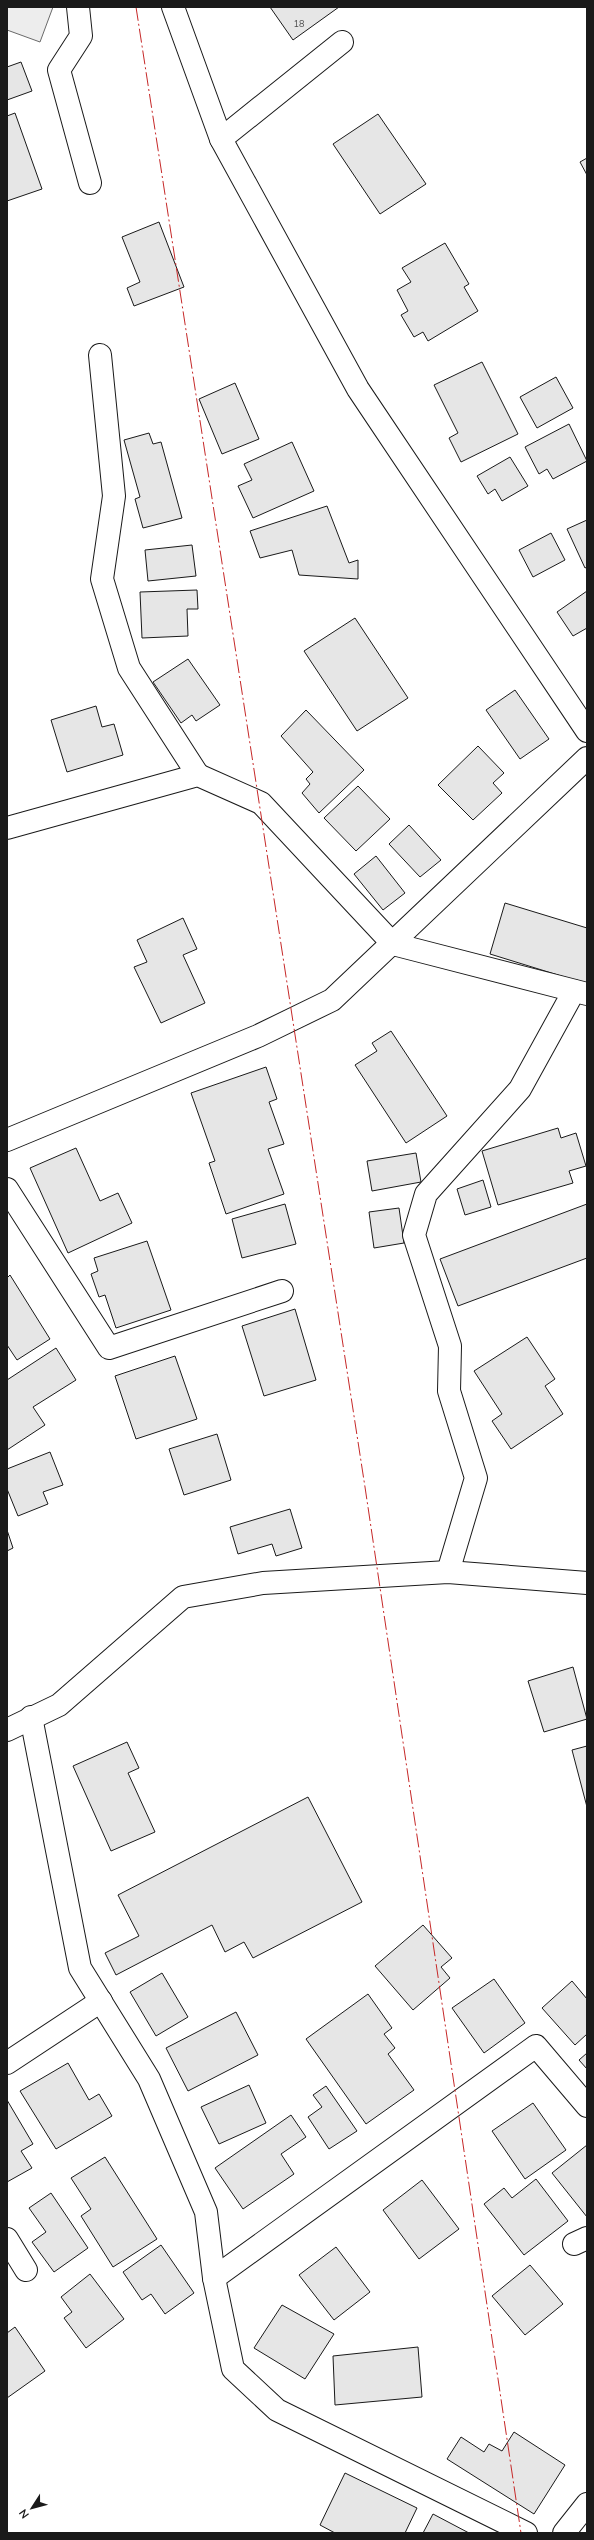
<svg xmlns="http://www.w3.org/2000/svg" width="594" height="2540" font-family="Mulish,sans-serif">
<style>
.built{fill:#ededed;stroke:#6a6a6a}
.building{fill:#e6e6e6;stroke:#1a1a1a}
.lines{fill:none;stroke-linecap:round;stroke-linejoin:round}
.minor-casing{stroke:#1a1a1a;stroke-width:24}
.tertiary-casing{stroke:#1a1a1a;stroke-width:24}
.minor{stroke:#fff;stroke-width:22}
.tertiary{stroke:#fff;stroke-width:22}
.power{stroke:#c62828;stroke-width:1;stroke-dasharray:14 3 2 3;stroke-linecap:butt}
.labels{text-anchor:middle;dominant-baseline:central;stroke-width:3;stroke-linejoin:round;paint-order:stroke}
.number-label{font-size:9px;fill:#4d4d4d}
</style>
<rect width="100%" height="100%" fill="#fff"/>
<polygon class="built" points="7,7 53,7 40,42 7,30"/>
<g class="building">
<polygon points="270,7 339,7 293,40"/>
<polygon points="21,62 32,91 7,100 7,67"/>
<polygon points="15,113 42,189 7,201 7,116"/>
<polygon points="378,114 426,184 380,214 333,144"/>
<polygon points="587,158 587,175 580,162"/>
<polygon points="159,222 184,287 134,306 127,288 140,282 122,237"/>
<polygon points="445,243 469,284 464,287 478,311 428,341 423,332 414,337 401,315 408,311 397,290 411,282 402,268"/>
<polygon points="482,362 518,434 461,462 449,438 458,433 434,385"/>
<polygon points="556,377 573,408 537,428 520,397"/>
<polygon points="235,383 259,439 222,454 199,399"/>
<polygon points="569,424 587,461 553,479 547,469 539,474 525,447"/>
<polygon points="149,433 153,444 161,442 182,518 143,528 135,499 140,497 124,440"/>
<polygon points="292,442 314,491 253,518 238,486 252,480 244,464"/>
<polygon points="510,457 528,486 502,501 495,489 488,494 477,476"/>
<polygon points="327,506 349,563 358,560 358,579 299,575 292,550 260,558 250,531"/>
<polygon points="587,520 587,567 585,568 567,529"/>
<polygon points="551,533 565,560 533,577 519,550"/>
<polygon points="192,545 196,576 148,581 145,550"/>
<polygon points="197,590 198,609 187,609 188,636 142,638 140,592"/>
<polygon points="587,591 587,628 573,636 557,612"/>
<polygon points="355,618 408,698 357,731 304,651"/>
<polygon points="188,659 220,705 196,721 192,715 181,723 153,682"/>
<polygon points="515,690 549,739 520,759 486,710"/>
<polygon points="96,706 102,727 114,724 123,755 67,772 51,720"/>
<polygon points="306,710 364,770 319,813 302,793 310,784 306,779 313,772 281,736"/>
<polygon points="478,746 504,773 493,783 502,793 473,820 438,785"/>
<polygon points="358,786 390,819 356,851 324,818"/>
<polygon points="409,825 441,860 420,877 389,844"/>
<polygon points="376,856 405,893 383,910 354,874"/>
<polygon points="505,903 587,928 587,984 490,954"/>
<polygon points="183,918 197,949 183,955 205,1003 161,1023 134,967 147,962 137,940"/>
<polygon points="391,1031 447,1116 406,1143 355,1065 377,1051 372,1043"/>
<polygon points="266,1067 277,1099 269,1102 284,1144 268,1149 284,1194 226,1214 209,1163 215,1161 191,1093"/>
<polygon points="558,1128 561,1138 576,1133 586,1166 569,1171 573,1183 498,1205 482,1151"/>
<polygon points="76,1148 100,1201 118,1193 132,1223 68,1253 30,1168"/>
<polygon points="416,1153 421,1182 372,1191 367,1161"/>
<polygon points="483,1180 491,1207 465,1215 457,1189"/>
<polygon points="285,1204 296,1244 242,1258 232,1219"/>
<polygon points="587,1204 587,1258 458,1306 440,1259"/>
<polygon points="399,1208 404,1243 374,1248 369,1212"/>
<polygon points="147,1241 171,1310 116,1328 105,1295 99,1297 91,1274 98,1271 94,1258"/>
<polygon points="10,1275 50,1339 17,1360 7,1345 7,1278"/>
<polygon points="295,1309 316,1380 264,1396 242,1326"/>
<polygon points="527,1337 555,1379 545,1386 563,1414 511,1449 492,1421 502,1414 474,1371"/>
<polygon points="56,1348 76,1380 33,1407 45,1425 7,1450 7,1380"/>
<polygon points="175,1356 197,1419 136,1439 115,1376"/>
<polygon points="217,1434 231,1480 184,1495 169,1449"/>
<polygon points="50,1452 63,1485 43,1492 48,1504 18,1516 7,1489 7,1469"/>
<polygon points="290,1509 302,1548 276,1556 272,1544 238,1554 230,1527"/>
<polygon points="7,1530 13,1548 7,1551"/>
<polygon points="573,1667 587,1719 544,1732 528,1681"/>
<polygon points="127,1742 139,1768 128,1773 155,1832 111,1851 73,1766"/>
<polygon points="587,1746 587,1807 572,1750"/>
<polygon points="308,1797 362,1902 253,1958 244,1942 225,1952 212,1925 116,1975 105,1953 139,1936 118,1895"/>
<polygon points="423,1925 452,1958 441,1967 450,1978 413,2010 375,1966"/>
<polygon points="162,1973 188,2017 156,2036 130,1992"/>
<polygon points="494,1979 525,2023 484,2053 452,2008"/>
<polygon points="572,1981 587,1999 587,2034 575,2045 542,2008"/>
<polygon points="368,1994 392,2028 384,2034 395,2048 388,2054 414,2090 366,2124 306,2039"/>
<polygon points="236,2012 258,2055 188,2091 166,2048"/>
<polygon points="587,2053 587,2069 579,2060"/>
<polygon points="68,2063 89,2100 99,2094 112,2116 56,2149 20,2091"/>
<polygon points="249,2085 266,2123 219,2144 201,2107"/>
<polygon points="326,2086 357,2131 329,2149 308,2117 322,2107 313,2095"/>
<polygon points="7,2100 33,2144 21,2151 32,2168 7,2182"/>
<polygon points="533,2103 566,2150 525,2179 492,2131"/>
<polygon points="291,2115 306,2137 281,2154 294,2174 243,2209 215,2168"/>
<polygon points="587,2145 587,2217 552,2173"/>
<polygon points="105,2157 157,2239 113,2267 81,2216 91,2209 71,2178"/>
<polygon points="536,2179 568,2221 524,2255 484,2204 504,2188 512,2198"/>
<polygon points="422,2180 459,2229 419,2259 383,2210"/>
<polygon points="51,2193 88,2248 54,2272 32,2242 46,2232 29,2208"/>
<polygon points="161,2245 194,2293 165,2314 151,2294 142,2300 123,2272"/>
<polygon points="336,2247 370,2292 334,2320 299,2275"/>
<polygon points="530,2265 563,2304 525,2335 492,2296"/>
<polygon points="90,2274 124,2319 86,2348 64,2318 72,2312 61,2297"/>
<polygon points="282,2305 334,2334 305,2379 254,2348"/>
<polygon points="15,2327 45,2371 7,2398 7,2333"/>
<polygon points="418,2347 422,2397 335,2405 333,2356"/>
<polygon points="514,2432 565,2465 534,2514 447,2459 461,2437 484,2452 489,2444 502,2451"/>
<polygon points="345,2473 417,2508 405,2533 335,2533 320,2525"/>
<polygon points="433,2514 469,2533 423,2533"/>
</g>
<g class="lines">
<defs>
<g id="minor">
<polyline points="78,7 81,36 59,70 90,183"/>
<polyline points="221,139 342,42"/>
<polyline points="100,355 114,496 102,579 129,668 198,775"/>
<polyline points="7,828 198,775 261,803 393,944 587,994"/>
<polyline points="7,1140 258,1036 332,1000 587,758"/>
<polyline points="7,1189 109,1348 282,1291"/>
<polyline points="448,1572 476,1478 449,1391 450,1346 414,1235 426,1194 520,1089 574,991"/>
<polyline points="31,1717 80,1968 149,2079 206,2212 214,2278 233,2369 277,2410 526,2533"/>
<polyline points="7,1730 59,1705 183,1597 263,1583 448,1572 587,1583"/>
<polyline points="7,2063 101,2001"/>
<polyline points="7,2239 26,2270"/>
<polyline points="574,2244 587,2238"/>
<polyline points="214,2278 536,2046 587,2106"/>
<polyline points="564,2533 587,2504"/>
</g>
<polyline id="tertiary" points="173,7 221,139 358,389 587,731"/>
</defs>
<use href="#minor" class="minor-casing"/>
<use href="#tertiary" class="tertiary-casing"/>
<use href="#minor" class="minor"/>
<use href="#tertiary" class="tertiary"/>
<polyline class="power" points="136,7 365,1487 521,2533"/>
</g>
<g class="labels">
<g class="number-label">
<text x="299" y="23">18</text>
</g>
</g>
<rect width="594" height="2540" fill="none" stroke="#1a1a1a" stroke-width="16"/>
<g transform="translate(32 2508) rotate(234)" stroke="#ffffff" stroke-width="3" paint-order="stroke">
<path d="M0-3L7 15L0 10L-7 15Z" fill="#1a1a1a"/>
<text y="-6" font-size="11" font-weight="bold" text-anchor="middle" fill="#1a1a1a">N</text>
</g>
</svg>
